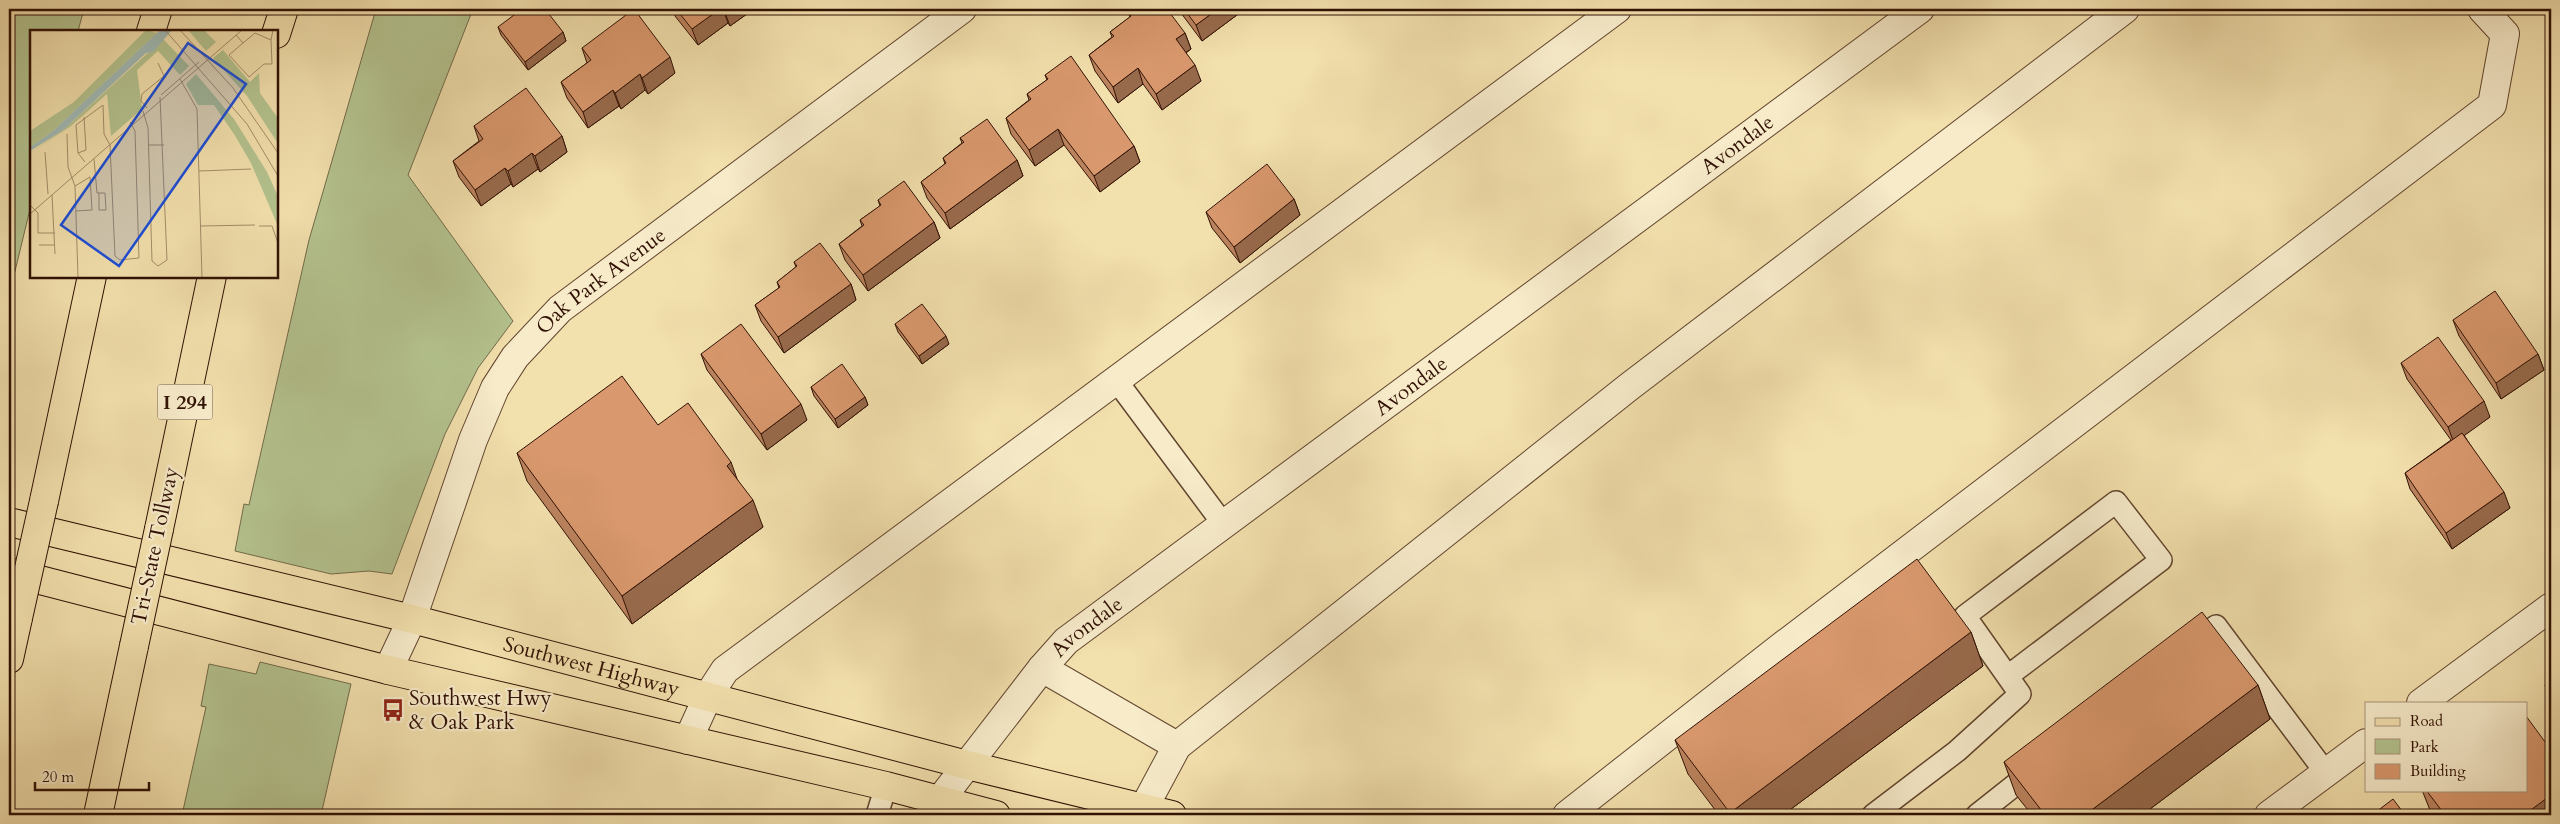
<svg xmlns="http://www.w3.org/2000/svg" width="2560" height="824" font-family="Cardo,serif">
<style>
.green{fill:#b4c38f;stroke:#726a4a}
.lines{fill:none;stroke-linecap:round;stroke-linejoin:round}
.lane-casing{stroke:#61452e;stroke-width:24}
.street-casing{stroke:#61452e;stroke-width:30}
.primary-casing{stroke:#311104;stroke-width:30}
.highway-casing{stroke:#311104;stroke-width:30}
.lane{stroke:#f7ebca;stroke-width:21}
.street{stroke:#f7ebca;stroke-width:28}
.primary{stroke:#f2e0ad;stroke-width:28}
.highway{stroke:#f2e0ad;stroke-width:28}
.highway-bridge-casing{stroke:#311104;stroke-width:30;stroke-linecap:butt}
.highway-bridge{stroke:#f2e0ad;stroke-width:28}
.wall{fill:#bb835e;stroke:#311104}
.shaded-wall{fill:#986a4c;stroke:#311104}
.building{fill:#d9986d;stroke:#311104}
.labels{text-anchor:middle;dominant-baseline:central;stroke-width:4.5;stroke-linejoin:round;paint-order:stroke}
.shield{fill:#f7ebca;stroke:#6c523f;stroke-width:1}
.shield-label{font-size:20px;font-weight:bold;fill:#311104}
.street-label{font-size:21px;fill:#311104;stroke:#f7ebca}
.poi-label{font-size:21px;fill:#311104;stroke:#f7ebca;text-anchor:start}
.inset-road{fill:none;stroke:#a58d69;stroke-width:1}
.view{fill:#1d4ed8;fill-opacity:0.15;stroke:#1d4ed8;stroke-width:2.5}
.inset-edge{fill:none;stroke:#311104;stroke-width:2.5}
</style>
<rect width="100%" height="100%" fill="#f2e0ad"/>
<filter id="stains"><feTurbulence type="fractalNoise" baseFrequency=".004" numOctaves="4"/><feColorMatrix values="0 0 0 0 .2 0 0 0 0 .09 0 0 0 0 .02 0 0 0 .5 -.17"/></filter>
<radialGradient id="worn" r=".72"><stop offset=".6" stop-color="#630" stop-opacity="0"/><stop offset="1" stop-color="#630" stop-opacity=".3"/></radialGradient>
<g class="green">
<polygon points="9,9 84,9 78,31 31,31 31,205 9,296"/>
<polygon points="376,9 473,9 408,175 513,321 478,368 445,434 392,574 369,571 331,574 235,551 244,504 249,505 309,240"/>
<polygon points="260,662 351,684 321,815 182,815 206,707 201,706 209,664 256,674"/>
</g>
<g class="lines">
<defs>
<g id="lane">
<polyline points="1116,380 1224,525"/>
<polyline points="2193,644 2216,626 2326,773"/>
<polyline points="877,815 886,786"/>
<polyline points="1873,815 1957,751 2020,694 1965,616 2116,502 2161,560 2008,676"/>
<polyline points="1977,815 2035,769"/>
</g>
<g id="street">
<polyline points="1042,668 1177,746"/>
<path id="s1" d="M388,670L412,619L473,440L495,388L515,357L560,309L962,9"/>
<polyline points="2421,703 2551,607"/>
<polyline points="688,740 708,696 725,670 1617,9"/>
<path id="s2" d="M940,800L1042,668L1066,641L1920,9"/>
<polyline points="1140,815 1177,746 1630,386 2125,9"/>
<polyline points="1567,815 1777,650 2492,105 2505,34 2482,9"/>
<polyline points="2269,815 2366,743"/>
</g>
<g id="primary">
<path id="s3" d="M9,522L412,619L967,765L1172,815"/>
<polyline points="9,572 388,670 886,786 996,815"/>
</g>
<g id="highway">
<polyline points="151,31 158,9"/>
<polyline points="276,34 284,9"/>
<polyline points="44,501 92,276"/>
<polyline points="159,529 212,276"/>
<polyline points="9,659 18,618"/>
<polyline points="98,815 134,646"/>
</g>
</defs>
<use href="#lane" class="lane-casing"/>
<use href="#street" class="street-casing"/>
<use href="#primary" class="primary-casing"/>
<use href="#highway" class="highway-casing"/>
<use href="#lane" class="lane"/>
<use href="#street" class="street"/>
<use href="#primary" class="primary"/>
<use href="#highway" class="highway"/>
<defs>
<g id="highway-bridge">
<polyline points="18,618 44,501"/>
<polyline points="134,646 159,529"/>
</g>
</defs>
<use href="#highway-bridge" class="highway-bridge-casing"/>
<use href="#highway-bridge" class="highway-bridge"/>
</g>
<g class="wall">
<polygon points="673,9 754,9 730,26 728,23 698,45 675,16"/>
<polygon points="1178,9 1245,9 1202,41"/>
<polygon points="1128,12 1185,33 1191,49 1186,53 1201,81 1162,110 1143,84 1118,103 1095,71 1089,55 1112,37 1110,32 1130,17"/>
<polygon points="498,27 563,32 566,41 528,70 501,35"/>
<polygon points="582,48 675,73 648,94 645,90 621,109 619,106 588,128 567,98 561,82 587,63"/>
<polygon points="1045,75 1134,146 1140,162 1100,192 1064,145 1035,166 1011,134 1006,118 1029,100 1027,94 1047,80"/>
<polygon points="474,126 562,136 567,152 540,172 538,169 513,187 511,184 481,206 459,177 453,161 479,141"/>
<polygon points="960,138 1017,160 1023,176 950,229 927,198 921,182 945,164 943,158 962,143"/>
<polygon points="1294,199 1300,215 1240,263 1212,228 1206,212"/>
<polygon points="878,200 934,222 940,238 868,291 845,260 839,244 862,226 860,220 880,206"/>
<polygon points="794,262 851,284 856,300 784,353 761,321 755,305 779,288 777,282 796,267"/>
<polygon points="2453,320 2538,354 2544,370 2501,399 2459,336"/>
<polygon points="895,324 949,344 922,364 898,332"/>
<polygon points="701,354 807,420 767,450 707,370"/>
<polygon points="2401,363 2490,417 2464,435 2510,508 2452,549 2410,489 2405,473 2451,440 2407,379"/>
<polygon points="811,387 865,397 868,405 838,428 814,396"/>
<polygon points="658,425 737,479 763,527 632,624 527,481 517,453"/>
<polygon points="1971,632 1983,666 1783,815 1719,815 1688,774 1675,740"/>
<polygon points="2551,681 2551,702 2545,685"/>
<polygon points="2258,685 2270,719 2142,815 2032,815 2016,795 2004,762"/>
<polygon points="2422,790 2526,790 2551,815 2432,815"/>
</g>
<g class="shaded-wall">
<polygon points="720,9 723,9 728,23 698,45 692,29"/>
<polygon points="726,9 754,9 730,26 724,10"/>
<polygon points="1218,9 1245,9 1202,41 1196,25"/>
<polygon points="563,32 566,41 528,70 525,62"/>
<polygon points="1185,33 1191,49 1182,55 1176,39"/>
<polygon points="670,57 675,73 648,94 642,78"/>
<polygon points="1195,65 1201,81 1162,110 1156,94"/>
<polygon points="1138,68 1143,84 1118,103 1113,87"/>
<polygon points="640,74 645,90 621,109 615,93"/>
<polygon points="613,90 619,106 588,128 583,112"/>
<polygon points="1058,129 1064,145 1035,166 1029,150"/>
<polygon points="562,136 567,152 540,172 535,156"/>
<polygon points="1134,146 1140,162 1100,192 1094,176"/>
<polygon points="532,153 538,169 513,187 508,171"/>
<polygon points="1017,160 1023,176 950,229 945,213"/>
<polygon points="505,168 511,184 481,206 475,190"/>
<polygon points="1294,199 1300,215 1240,263 1234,247"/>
<polygon points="934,222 940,238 868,291 863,275"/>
<polygon points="851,284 856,300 784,353 778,337"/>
<polygon points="946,336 949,344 922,364 919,356"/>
<polygon points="2538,354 2544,370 2501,399 2496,383"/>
<polygon points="865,397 868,405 838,428 835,419"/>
<polygon points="2484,401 2490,417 2454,443 2448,427"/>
<polygon points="801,404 807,420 767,450 761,434"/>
<polygon points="731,462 741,490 727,466"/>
<polygon points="2504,492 2510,508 2452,549 2446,533"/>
<polygon points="753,500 763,527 632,624 622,596"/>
<polygon points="1971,632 1983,666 1783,815 1731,815 1730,813"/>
<polygon points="2258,685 2270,719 2142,815 2085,815"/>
<polygon points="2551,795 2551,815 2524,815"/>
</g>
<g class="building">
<polygon points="522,9 545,9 563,32 525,62 498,27"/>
<polygon points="634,9 670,57 642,78 640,74 615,93 613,90 583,112 561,82 591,60 582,48"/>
<polygon points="676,9 720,9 692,29"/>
<polygon points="1132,9 1167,9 1185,33 1176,39 1195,65 1156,94 1138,68 1113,87 1089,55 1114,36 1110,32 1131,16 1128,12"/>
<polygon points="1184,9 1218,9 1196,25"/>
<polygon points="1071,56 1134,146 1094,176 1058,129 1029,150 1006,118 1031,99 1027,94 1048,79 1045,75"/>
<polygon points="526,88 562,136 535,156 532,153 508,171 505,168 475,190 453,161 483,139 474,126"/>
<polygon points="987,119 1017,160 945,213 921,182 946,163 943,158 964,142 960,138"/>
<polygon points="1267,164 1294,199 1234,247 1206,212"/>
<polygon points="904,181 934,222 863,275 839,244 864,225 860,220 881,205 878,200"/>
<polygon points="820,243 851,284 778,337 755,305 780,287 777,282 797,266 794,262"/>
<polygon points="2495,291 2538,354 2496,383 2453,320"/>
<polygon points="922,304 946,336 919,356 895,324"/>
<polygon points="741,324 801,404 761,434 701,354"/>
<polygon points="2438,337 2484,401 2448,427 2401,363"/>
<polygon points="842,364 865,397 835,419 811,387"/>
<polygon points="622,376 658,425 688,403 731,462 727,466 753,500 622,596 517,453"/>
<polygon points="2462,433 2504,492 2446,533 2405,473"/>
<polygon points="1917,559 1971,632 1730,813 1675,740"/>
<polygon points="2202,612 2258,685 2085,815 2045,815 2004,762"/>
<polygon points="2551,681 2551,693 2545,685"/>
<polygon points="2526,716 2551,750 2551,795 2524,815 2445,815 2426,790 2526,790"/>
<polygon points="2393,799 2405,815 2372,815"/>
</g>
<defs>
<symbol id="bus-bare" viewBox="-9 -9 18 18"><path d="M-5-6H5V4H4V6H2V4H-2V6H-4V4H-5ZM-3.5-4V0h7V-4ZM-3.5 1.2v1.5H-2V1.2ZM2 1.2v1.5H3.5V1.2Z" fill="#8f2418" stroke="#f7ebca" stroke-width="2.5" paint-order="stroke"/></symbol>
</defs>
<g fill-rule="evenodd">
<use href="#bus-bare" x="377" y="694" width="32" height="32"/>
</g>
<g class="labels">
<rect class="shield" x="157.5" y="384.5" width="55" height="35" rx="4"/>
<g class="shield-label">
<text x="185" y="402">I 294</text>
</g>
<g class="street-label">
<text stroke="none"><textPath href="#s2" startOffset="1038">Avondale</textPath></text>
<text stroke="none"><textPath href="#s1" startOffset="454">Oak Park Avenue</textPath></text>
<text stroke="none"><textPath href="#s2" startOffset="632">Avondale</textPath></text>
<text transform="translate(155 546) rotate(-78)">Tri-State Tollway</text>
<text stroke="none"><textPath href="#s2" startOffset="228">Avondale</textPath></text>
<text stroke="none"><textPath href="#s3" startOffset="600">Southwest Highway</textPath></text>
</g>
<g class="poi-label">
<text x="409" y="698">Southwest Hwy<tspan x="409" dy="24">&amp; Oak Park</tspan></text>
</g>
</g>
<g transform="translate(30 30)">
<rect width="248" height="248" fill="#f2e0ad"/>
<path d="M116,0L127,3L23,101L0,117V101L44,72ZM158,0H174L186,12L176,21ZM133,9L159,36L150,45L128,21L107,40L112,79L81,106L77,64L41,96L0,123L32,101ZM193,20L220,52L229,43L230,63L247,87V112L217,66L183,28ZM166,44L204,89L237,142L247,164V194L221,133L204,104L184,75H168L156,54Z" fill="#b4c38f"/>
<path d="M130,0H142L123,22L116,23L32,101L0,121V117L23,101Z" fill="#a0bab6"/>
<path class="inset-road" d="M135,0L217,94L248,146M150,0L203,58L248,123M206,5L213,13L225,3L241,10L243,0M213,13L199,25L219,47L234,34H242L241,10M150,49L167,79L172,247M131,65L169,32M117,78L111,71L112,64L134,46L128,33M113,81L118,98L122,231L128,236L137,230L130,67M37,104L38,137L45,156L48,247M118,115H134M15,122L18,164M48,123L56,120L54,87M64,129L67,163H75L76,180H69V163M55,132L48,123L46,95L73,75L74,104L80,115L85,226L90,230L109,228L105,101L100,92M169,141L221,139M45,156L60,147L62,180L46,181M22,165L25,224M0,175L8,183V203H25M0,184L212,0M171,196L225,195M229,196H242L248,213M9,215H25"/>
<path class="view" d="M158,13L216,54L89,236L31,195Z"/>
<rect width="248" height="248" class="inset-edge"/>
</g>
<rect width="2560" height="824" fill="none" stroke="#f2e0ad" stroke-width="30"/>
<rect x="10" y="10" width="2540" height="804" fill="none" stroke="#311104" stroke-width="2.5"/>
<rect x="15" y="15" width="2530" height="794" fill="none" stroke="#311104"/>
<rect x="2365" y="702" width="162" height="90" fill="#f7ebca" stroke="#a8947b"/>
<rect x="2375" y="718" width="25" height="8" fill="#f2e0ad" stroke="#a8947b"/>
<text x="2410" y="726" font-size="15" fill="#311104">Road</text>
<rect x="2375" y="739" width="25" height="15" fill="#b4c38f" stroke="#a8947b"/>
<text x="2410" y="752" font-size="15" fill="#311104">Park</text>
<rect x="2375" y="764" width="25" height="15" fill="#d9986d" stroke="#a8947b"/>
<text x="2410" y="776" font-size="15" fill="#311104">Building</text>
<path d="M35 782v8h114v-8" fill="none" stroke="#311104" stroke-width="2.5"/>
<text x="42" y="782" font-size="15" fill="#311104" stroke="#f7ebca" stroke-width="4" paint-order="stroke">20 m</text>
<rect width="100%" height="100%" filter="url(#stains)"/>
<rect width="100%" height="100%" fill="url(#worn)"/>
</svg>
